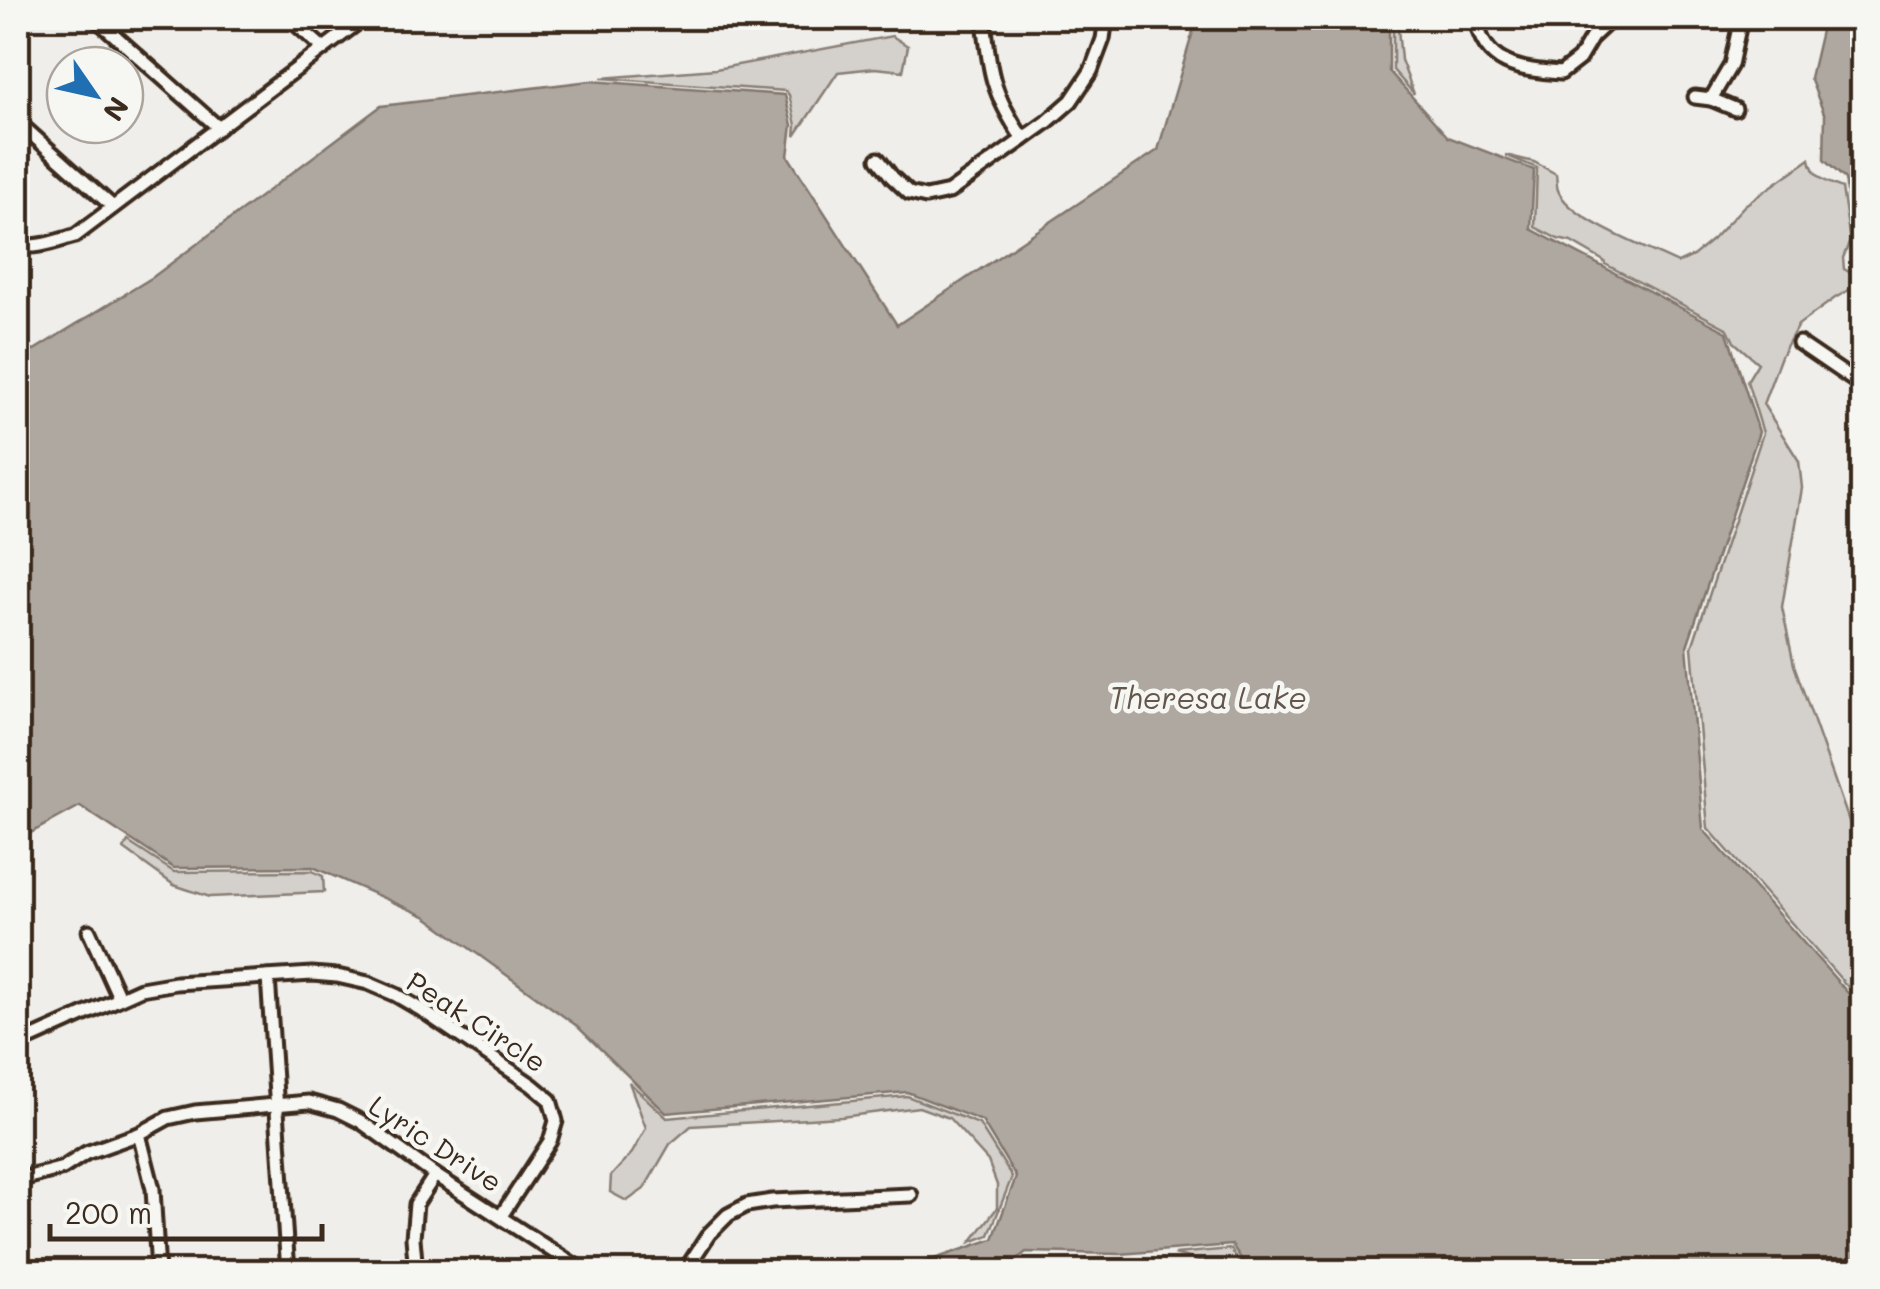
<svg xmlns="http://www.w3.org/2000/svg" width="1880" height="1289" font-family="Mali,sans-serif">
<style>
.green{fill:#d4d1cc;stroke:#887e75;stroke-width:2.5}
.water{fill:#afa8a1;stroke:#81766d;stroke-width:2.5}
.lines{fill:none;stroke-linecap:round;stroke-linejoin:round}
.minor-casing{stroke:#3b2a1e;stroke-width:19}
.minor{stroke:#f6f6f2;stroke-width:11}
.labels{text-anchor:middle;dominant-baseline:central;stroke-width:9;stroke-linejoin:round;paint-order:stroke}
.street-label{font-size:28px;fill:#3b2a1e;stroke:#f6f6f2}
.water-label{font-size:30px;font-style:italic;fill:#64564c;stroke:#f6f6f2}
</style>
<rect width="100%" height="100%" fill="#efeeea"/>
<filter id="ink" filterUnits="userSpaceOnUse"><feTurbulence type="fractalNoise" baseFrequency=".01" numOctaves="2"/><feDisplacementMap in="SourceGraphic" scale="20" xChannelSelector="R" yChannelSelector="G"/><feConvolveMatrix kernelMatrix="1 2 1 2 8 2 1 2 1" color-interpolation-filters="sRGB"/></filter>
<g filter="url(#ink)">
<g class="green">
<polygon points="1393,18 1397,18 1401,60 1414,94 1393,70"/>
<polygon points="892,36 908,46 903,71 875,68 838,72 795,136 796,125 789,95 786,91 601,78 716,69"/>
<path d="M1505,155L1534,162L1556,174C1557,179 1556,185 1558,190C1569,220 1650,249 1678,263L1693,256L1712,240L1745,205L1810,159C1813,178 1826,182 1842,188L1850,241L1843,258L1844,269L1851,273L1856,286L1835,298L1798,325L1781,356L1763,404L1799,461L1802,488L1782,607L1794,665L1862,858V1003L1708,828L1692,647L1763,433L1747,381L1758,363L1734,342L1728,329L1605,264L1604,261L1571,242L1558,239L1535,227L1537,168Z"/>
<polygon points="128,842 174,872 312,871 323,876 324,892 210,897 174,885 124,849"/>
<polygon points="629,1082 667,1118 907,1096 979,1124 1012,1177 989,1235 971,1242 997,1208 997,1185 988,1161 949,1118 919,1107 841,1117 691,1126 670,1144 644,1189 627,1201 610,1192 611,1176 632,1153 646,1128"/>
<polygon points="1231,1249 1245,1271 1228,1271 1224,1268 1174,1254"/>
</g>
<g class="water">
<polygon points="1197,18 1389,18 1389,71 1448,137 1534,170 1531,229 1727,332 1759,432 1687,646 1703,829 1862,1009 1862,1271 1250,1272 1232,1245 1120,1254 1026,1252 1003,1271 899,1271 993,1239 1016,1177 982,1121 907,1092 666,1113 577,1026 425,916 313,867 174,868 80,806 18,840 18,360 153,277 381,106 590,81 785,95 792,125 788,156 897,325 1158,150"/>
<polygon points="1824,18 1862,18 1862,265 1857,261 1845,179 1824,160 1825,116 1810,78"/>
</g>
<g class="lines">
<defs>
<g id="minor">
<polyline points="95,18 219,128"/>
<polyline points="289,18 323,48"/>
<path d="M984,18C989,71 992,93 1023,139"/>
<path d="M1476,18C1483,66 1520,70 1561,73L1579,59L1592,37L1607,23L1626,18"/>
<polyline points="1695,97 1711,99 1735,109"/>
<polyline points="1711,99 1731,65 1741,18"/>
<polyline points="18,122 113,207"/>
<polyline points="878,159 892,177 909,193 926,197 949,192 1047,122 1071,101 1091,71 1103,39 1106,18"/>
<path d="M18,245C36,249 56,241 75,236L364,18"/>
<polyline points="1799,343 1862,386"/>
<polyline points="89,931 119,997"/>
<polyline points="268,977 288,1272"/>
<polyline points="18,1044 141,989 176,983 312,974 337,976 368,983 396,995 420,1009 532,1085 550,1100 556,1121 550,1141 501,1216"/>
<polyline points="139,1134 153,1189 158,1272"/>
<polyline points="18,1180 63,1168 86,1153 139,1134 168,1118 195,1112 309,1102 338,1110 360,1121 435,1175 585,1272"/>
<polyline points="416,1272 413,1238 416,1204 435,1175"/>
<polyline points="684,1272 709,1234 728,1215 747,1205 772,1201 911,1195"/>
</g>
</defs>
<use href="#minor" class="minor-casing"/>
<use href="#minor" class="minor"/>
</g>
</g>
<g class="labels">
<g class="street-label">
<text transform="translate(477 1021) rotate(33)">Peak Circle</text>
<text transform="translate(436 1143) rotate(33)">Lyric Drive</text>
</g>
<g class="water-label">
<text x="1208" y="697">Theresa Lake</text>
</g>
</g>
<rect width="1880" height="1289" fill="none" stroke="#f6f6f2" stroke-width="60"/>
<rect x="30" y="30" width="1820" height="1229" fill="none" stroke="#3b2a1e" stroke-width="4" filter="url(#ink)"/>
<g transform="translate(95 95) rotate(124)"><circle r="48" fill="#f6f6f2" stroke="#aba49d" stroke-width="2.5"/>
<path d="M0-8L18 38L0 25L-18 38Z" fill="#1f6fb2"/>
<text y="-15" font-size="28" font-weight="bold" text-anchor="middle" fill="#3b2a1e">N</text>
</g>
<path d="M50 1224v15h272v-15" fill="none" stroke="#3b2a1e" stroke-width="5"/>
<text x="65" y="1224" font-size="30" fill="#3b2a1e" stroke="#f6f6f2" stroke-width="8" paint-order="stroke">200 m</text>
</svg>
